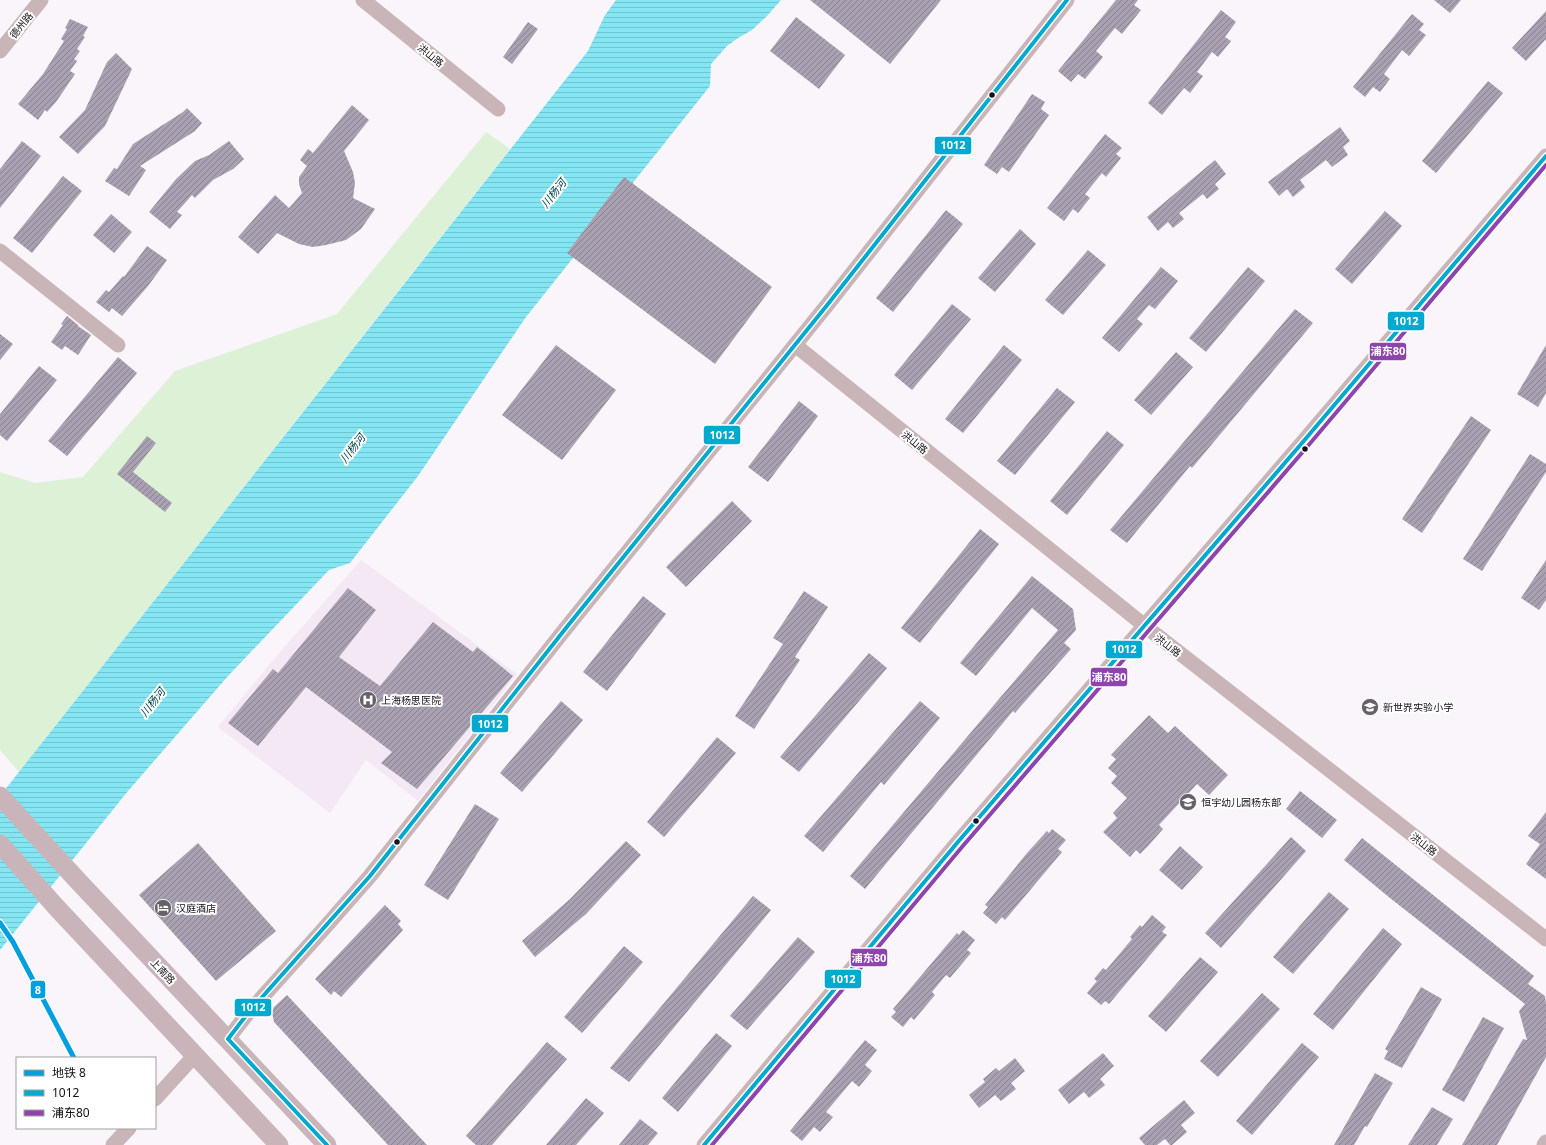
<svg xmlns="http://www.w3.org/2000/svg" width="1546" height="1145" font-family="'Noto Sans','Noto Sans SC',sans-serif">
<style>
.medical{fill:#f3e8f3}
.park{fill:#dcf1d5}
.water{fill:url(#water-rules)}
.building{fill:url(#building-hatch)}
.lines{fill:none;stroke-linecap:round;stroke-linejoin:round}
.minor{stroke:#c9b5b8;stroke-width:15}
.major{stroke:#c9b4ba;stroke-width:19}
.bus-1-casing{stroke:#fff;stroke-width:7}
.bus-2-casing{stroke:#fff;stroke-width:7}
.bus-1{stroke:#00a9ce;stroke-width:4}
.bus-2{stroke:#8e44ad;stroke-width:4}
.metro-1-casing{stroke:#fff;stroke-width:8}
.metro-1{stroke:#009fdf;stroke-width:5}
.bus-dot{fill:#151116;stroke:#fff;stroke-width:1.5}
.labels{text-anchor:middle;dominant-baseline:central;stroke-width:4;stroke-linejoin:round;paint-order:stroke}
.street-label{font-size:10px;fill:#151116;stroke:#fff}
.poi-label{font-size:10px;fill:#151116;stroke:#fff;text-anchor:start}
.water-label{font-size:11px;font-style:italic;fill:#01444b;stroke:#fff}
.line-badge{stroke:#fff;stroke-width:1.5}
.badge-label{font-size:11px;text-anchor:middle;font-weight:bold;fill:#fff}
</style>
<defs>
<pattern id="water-rules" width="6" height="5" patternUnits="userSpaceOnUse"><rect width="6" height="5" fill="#85e6f3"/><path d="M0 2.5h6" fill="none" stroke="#72c4d0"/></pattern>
<pattern id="building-hatch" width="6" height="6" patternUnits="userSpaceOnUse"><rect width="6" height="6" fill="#a9a1b2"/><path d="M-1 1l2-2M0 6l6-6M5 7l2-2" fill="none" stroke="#888290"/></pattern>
</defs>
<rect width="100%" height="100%" fill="#f9f5fb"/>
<polygon class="medical" points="361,560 517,674 418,801 366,760 330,813 218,727 274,659"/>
<polygon class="park" points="486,132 510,149 19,772 0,750 0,472 35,483 83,477 175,371 337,314"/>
<polygon class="water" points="616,0 781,0 767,16 752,30 738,38 727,46 711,64 710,86 526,317 418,476 350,563 329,570 228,676 128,791 0,950 0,796 588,51 605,15"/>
<g class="building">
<polygon points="810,0 941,0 890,64"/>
<polygon points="1116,0 1138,0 1134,5 1141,10 1122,34 1115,28 1096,51 1103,57 1085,79 1078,74 1071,82 1058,71"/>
<polygon points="1434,0 1461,0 1450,13"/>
<polygon points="1221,10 1236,22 1225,37 1231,41 1218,57 1212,52 1197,72 1203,76 1190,93 1184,88 1162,115 1148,103"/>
<polygon points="1546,11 1546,39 1526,61 1512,48"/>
<polygon points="1412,14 1424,24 1419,30 1426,35 1409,56 1402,50 1384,74 1390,79 1380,92 1373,87 1365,97 1353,87"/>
<polygon points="796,17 845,55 819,89 770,51"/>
<polygon points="70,19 88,27 83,36 85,37 77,49 80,51 74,59 77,61 70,71 75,74 56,102 47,112 45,110 38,120 18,104 43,74 64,41 61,39 67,29 65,28"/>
<polygon points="528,22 538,29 512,64 503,57"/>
<polygon points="116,53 132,69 105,126 78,154 59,137 85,110 107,62"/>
<polygon points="1488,81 1503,93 1436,173 1422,161"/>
<polygon points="1032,94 1045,102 1041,109 1049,115 1009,172 1002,167 997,174 984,165"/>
<polygon points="352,105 369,120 344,151 353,172 355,183 353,198 375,209 361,229 346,240 326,245 313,247 299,244 277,233 258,254 238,237 275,195 289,208 302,193 299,184 299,177 307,166 300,160 308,149 313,153"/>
<polygon points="187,108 202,123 195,131 140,166 146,170 129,196 105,181 114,168 117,169 133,144 183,112"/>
<polygon points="1340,127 1350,141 1343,147 1348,155 1332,167 1326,160 1300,180 1305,187 1293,197 1287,189 1279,196 1268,182"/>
<polygon points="1105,134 1122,148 1116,154 1121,158 1106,177 1102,173 1085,194 1090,198 1078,213 1073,209 1064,221 1047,208"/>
<polygon points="22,141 41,156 0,208 0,169"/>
<polygon points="229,141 244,159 233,169 213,180 195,198 192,195 177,212 182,215 170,229 149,212 176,179 195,161 209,155"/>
<polygon points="1215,160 1226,174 1215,184 1219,189 1207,199 1203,194 1179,213 1184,219 1173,228 1168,222 1158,231 1147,217"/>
<polygon points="63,176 82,191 32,253 13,238"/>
<polygon points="624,177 772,287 715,364 567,253"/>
<polygon points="946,210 963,224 893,312 876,298"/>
<polygon points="1385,211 1402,226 1352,284 1335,269"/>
<polygon points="111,214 132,232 114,253 93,235"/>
<polygon points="1020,229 1036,244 995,292 978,278"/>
<polygon points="147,246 167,260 148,286 122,316 112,308 109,312 96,302 106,290 109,292 123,276 124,277"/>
<polygon points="1088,250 1106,265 1063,315 1045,300"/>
<polygon points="1161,267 1178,281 1155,309 1149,305 1137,319 1143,324 1119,352 1102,338"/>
<polygon points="1248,267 1265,281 1206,352 1189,338"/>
<polygon points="952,304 971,319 912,390 894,375"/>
<polygon points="1295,309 1313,323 1192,468 1190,466 1127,543 1110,530"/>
<polygon points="67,316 78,325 78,326 91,335 78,355 65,346 62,350 51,342 63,325 61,324"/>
<polygon points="0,334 13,344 0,360"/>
<polygon points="556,345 616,390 562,460 502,415"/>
<polygon points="1004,345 1022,360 963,433 945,419"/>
<polygon points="1546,345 1546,393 1538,407 1517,394"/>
<polygon points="1176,352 1193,367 1151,415 1134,400"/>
<polygon points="118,357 137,373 67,456 48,441"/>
<polygon points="39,366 57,380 7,441 0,435 0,414"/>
<polygon points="1057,388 1075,402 1015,475 997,461"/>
<polygon points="799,401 818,416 768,482 748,467"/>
<polygon points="1471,416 1491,430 1422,533 1402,519"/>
<polygon points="1107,431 1124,445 1067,515 1050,501"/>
<polygon points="147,436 156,443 133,472 172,503 165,512 117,474"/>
<polygon points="1530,454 1546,464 1546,472 1482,571 1463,559"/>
<polygon points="732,501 752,521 686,587 666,567"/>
<polygon points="980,529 999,544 920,643 901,628"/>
<polygon points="1546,560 1546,600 1539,610 1521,598"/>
<polygon points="1032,576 1073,609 1076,630 1064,643 1071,649 1015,713 1013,711 865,889 850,876 999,699 1058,630 1032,608 976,676 960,663"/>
<polygon points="348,588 376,610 339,657 380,686 433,622 473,652 477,647 513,676 417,789 381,763 392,752 306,687 258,746 228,723 273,669 278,673"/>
<polygon points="804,591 828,607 795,657 800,660 754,729 735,716 783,644 773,638"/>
<polygon points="643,596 666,614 607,691 583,672"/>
<polygon points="869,653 887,668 799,772 780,757"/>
<polygon points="561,701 583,720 522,792 500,773"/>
<polygon points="920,701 940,718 884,785 881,782 823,852 804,836"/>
<polygon points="1149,715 1168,733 1175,726 1228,775 1209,795 1197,784 1159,825 1163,829 1149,845 1140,854 1136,850 1130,857 1103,832 1117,818 1113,813 1127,798 1111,783 1117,776 1108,768 1116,759 1111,755"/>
<polygon points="717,737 736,753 664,837 647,822"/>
<polygon points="1300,791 1337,820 1322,838 1286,809"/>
<polygon points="475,804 499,819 448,900 424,885"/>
<polygon points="1546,812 1546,879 1526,864 1540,844 1528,836"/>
<polygon points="1052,829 1066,840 1058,849 1062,852 1005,920 1002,917 996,924 983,913 988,907 985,905 1027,853 1047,831 1049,833"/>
<polygon points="1291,837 1306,851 1221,948 1205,933"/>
<polygon points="1362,838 1534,976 1528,984 1545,996 1546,1004 1546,1057 1497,1145 1462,1145 1523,1039 1527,1040 1519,1011 1525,1004 1390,898 1344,860"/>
<polygon points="626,841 641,855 586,914 535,957 522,941 570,899"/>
<polygon points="198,843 276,931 216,981 139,895"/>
<polygon points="1180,846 1203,867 1182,890 1159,870"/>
<polygon points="1329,892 1349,909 1293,974 1273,957"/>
<polygon points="753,896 771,910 629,1082 610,1068"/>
<polygon points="385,905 401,921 398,924 403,930 341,997 334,991 331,995 315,979"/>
<polygon points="1152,915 1166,927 1162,932 1167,935 1109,1004 1105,1001 1101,1005 1087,993 1097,981 1094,979 1103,968 1106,970 1132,939 1130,937 1140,925 1142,927"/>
<polygon points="1383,928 1402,944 1333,1030 1313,1014"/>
<polygon points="963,930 975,940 967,950 971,953 950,978 946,975 932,992 935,995 914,1020 911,1017 903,1027 891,1017 896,1012 893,1009 957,933 959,935"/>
<polygon points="798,937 815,952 747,1030 730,1016"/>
<polygon points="624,946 643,962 582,1033 564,1017"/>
<polygon points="1200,957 1218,972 1166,1032 1148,1016"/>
<polygon points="1421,987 1442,999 1402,1068 1384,1059 1388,1051 1385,1049"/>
<polygon points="1262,993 1280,1009 1218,1077 1200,1061"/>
<polygon points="287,995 427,1145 388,1145 274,1022 272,1012 274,1007"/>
<polygon points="1483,1017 1504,1028 1464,1102 1442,1090"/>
<polygon points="716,1033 732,1046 678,1112 662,1098"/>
<polygon points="865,1040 877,1050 865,1065 872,1071 859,1087 852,1081 826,1112 833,1117 820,1132 814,1127 802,1141 790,1131"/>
<polygon points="547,1042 567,1059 492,1145 476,1145 466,1136"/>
<polygon points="1302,1043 1319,1057 1252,1135 1236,1121"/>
<polygon points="1103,1053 1114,1066 1100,1079 1105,1085 1089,1098 1084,1092 1069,1104 1058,1090"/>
<polygon points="1015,1058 1025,1071 1011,1083 1016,1089 1001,1101 995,1095 979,1108 969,1095 985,1082 983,1079 996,1068 999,1071"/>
<polygon points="1375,1073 1393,1083 1367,1127 1365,1126 1354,1145 1334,1145"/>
<polygon points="586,1098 604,1113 576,1145 546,1145"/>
<polygon points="1184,1100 1195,1113 1181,1125 1187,1132 1172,1145 1170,1145 1165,1139 1157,1145 1145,1145 1139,1138"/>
<polygon points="1432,1107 1453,1119 1437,1145 1408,1145"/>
<polygon points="640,1119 658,1133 648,1145 619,1145"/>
</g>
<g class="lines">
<g class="minor">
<polyline points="363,0 498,109"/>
<polyline points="0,51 41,0"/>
<polyline points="0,251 118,345"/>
<polyline points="795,345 1145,626 1546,939"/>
<polyline points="228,1039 248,1013 320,933 370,876 566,628 828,304 1067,0"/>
<polyline points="155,1099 195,1055"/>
<polyline points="113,1145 129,1128"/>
<polyline points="704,1145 957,843 1302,443 1546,156"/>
<polyline points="1544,1145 1546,1142"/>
</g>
<g class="major">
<polyline points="0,796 79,882 327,1145"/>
<polyline points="0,844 57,908 279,1145"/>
</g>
<defs>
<g id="bus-1">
<polyline points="327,1145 228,1039 248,1013 370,876 566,628 828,304 1067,0"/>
<polyline points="704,1145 957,843 1302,443 1546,156"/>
</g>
<polyline id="bus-2" points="712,1145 962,847 1307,447 1546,165"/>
</defs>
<use href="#bus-1" class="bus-1-casing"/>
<use href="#bus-2" class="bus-2-casing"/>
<use href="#bus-1" class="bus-1"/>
<use href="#bus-2" class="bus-2"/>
<defs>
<polyline id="metro-1" points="0,923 13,942 74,1058"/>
</defs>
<use href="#metro-1" class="metro-1-casing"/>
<use href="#metro-1" class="metro-1"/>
</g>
<defs>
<symbol id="hospital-disc" viewBox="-11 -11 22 22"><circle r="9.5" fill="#656166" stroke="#fff"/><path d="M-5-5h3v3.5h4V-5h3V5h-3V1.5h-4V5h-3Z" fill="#fff"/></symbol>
<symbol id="school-disc" viewBox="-11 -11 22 22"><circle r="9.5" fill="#656166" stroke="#fff"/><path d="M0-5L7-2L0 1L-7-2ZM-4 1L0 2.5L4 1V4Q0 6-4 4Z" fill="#fff"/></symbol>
<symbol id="hotel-disc" viewBox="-11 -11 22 22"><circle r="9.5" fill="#656166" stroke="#fff"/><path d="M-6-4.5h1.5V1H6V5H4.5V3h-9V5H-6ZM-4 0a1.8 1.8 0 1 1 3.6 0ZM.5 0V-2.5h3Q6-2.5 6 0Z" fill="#fff"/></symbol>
</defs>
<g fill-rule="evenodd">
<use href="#hospital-disc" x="358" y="690" width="20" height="20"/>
<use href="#school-disc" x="1360" y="697" width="20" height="20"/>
<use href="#school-disc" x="1178" y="792" width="20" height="20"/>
<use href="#hotel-disc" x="153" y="898" width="20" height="20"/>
</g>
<g class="bus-dot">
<circle cx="992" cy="95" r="3.5"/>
<circle cx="1305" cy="449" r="3.5"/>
<circle cx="976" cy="821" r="3.5"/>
<circle cx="397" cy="842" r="3.5"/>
</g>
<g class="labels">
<g class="street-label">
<text transform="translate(21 25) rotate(-51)">德州路</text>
<text transform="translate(431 55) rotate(39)">洪山路</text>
<text transform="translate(915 442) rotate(39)">洪山路</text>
<text transform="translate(1168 645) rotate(38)">洪山路</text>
<text transform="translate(1424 844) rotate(38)">洪山路</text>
<text transform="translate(163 971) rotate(46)">上南路</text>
</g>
<g class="poi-label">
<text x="381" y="700">上海杨思医院</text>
<text x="1383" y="707">新世界实验小学</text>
<text x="1201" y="802">恒宇幼儿园杨东部</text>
<text x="176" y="908">汉庭酒店</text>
</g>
<g class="water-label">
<text transform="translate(553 193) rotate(-52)">川杨河</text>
<text transform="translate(352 448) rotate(-52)">川杨河</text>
<text transform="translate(152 702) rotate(-52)">川杨河</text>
</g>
</g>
<g class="line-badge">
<rect x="934" y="136" width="38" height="19" rx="4" fill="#00a9ce"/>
<rect x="1387" y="311" width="38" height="20" rx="4" fill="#00a9ce"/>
<rect x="1369" y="342" width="38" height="19" rx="4" fill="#8e44ad"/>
<rect x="703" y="425" width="38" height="20" rx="4" fill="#00a9ce"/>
<rect x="1105" y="640" width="38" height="19" rx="4" fill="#00a9ce"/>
<rect x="1090" y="667" width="38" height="20" rx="4" fill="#8e44ad"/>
<rect x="471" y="714" width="38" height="19" rx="4" fill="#00a9ce"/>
<rect x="850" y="948" width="38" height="19" rx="4" fill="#8e44ad"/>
<rect x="824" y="969" width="38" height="20" rx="4" fill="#00a9ce"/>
<rect x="30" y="980" width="16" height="19" rx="4" fill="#009fdf"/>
<rect x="234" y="998" width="38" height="19" rx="4" fill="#00a9ce"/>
</g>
<g class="badge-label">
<text x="953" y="149">1012</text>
<text x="1406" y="325">1012</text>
<text x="1388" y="355">浦东80</text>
<text x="722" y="439">1012</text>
<text x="1124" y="653">1012</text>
<text x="1109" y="681">浦东80</text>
<text x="490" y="728">1012</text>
<text x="869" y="962">浦东80</text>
<text x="843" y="983">1012</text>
<text x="38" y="994">8</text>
<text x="253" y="1011">1012</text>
</g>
<rect x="16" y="1057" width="140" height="72" fill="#ffffff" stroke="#a1a0a2"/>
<rect x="24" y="1070" width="20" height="6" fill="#009fdf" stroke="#a1a0a2"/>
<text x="52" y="1077" font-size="12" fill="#151116">地铁 8</text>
<rect x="24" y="1090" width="20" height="6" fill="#00a9ce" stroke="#a1a0a2"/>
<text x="52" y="1097" font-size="12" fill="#151116">1012</text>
<rect x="24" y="1110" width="20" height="6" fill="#8e44ad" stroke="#a1a0a2"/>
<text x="52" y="1117" font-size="12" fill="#151116">浦东80</text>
</svg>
